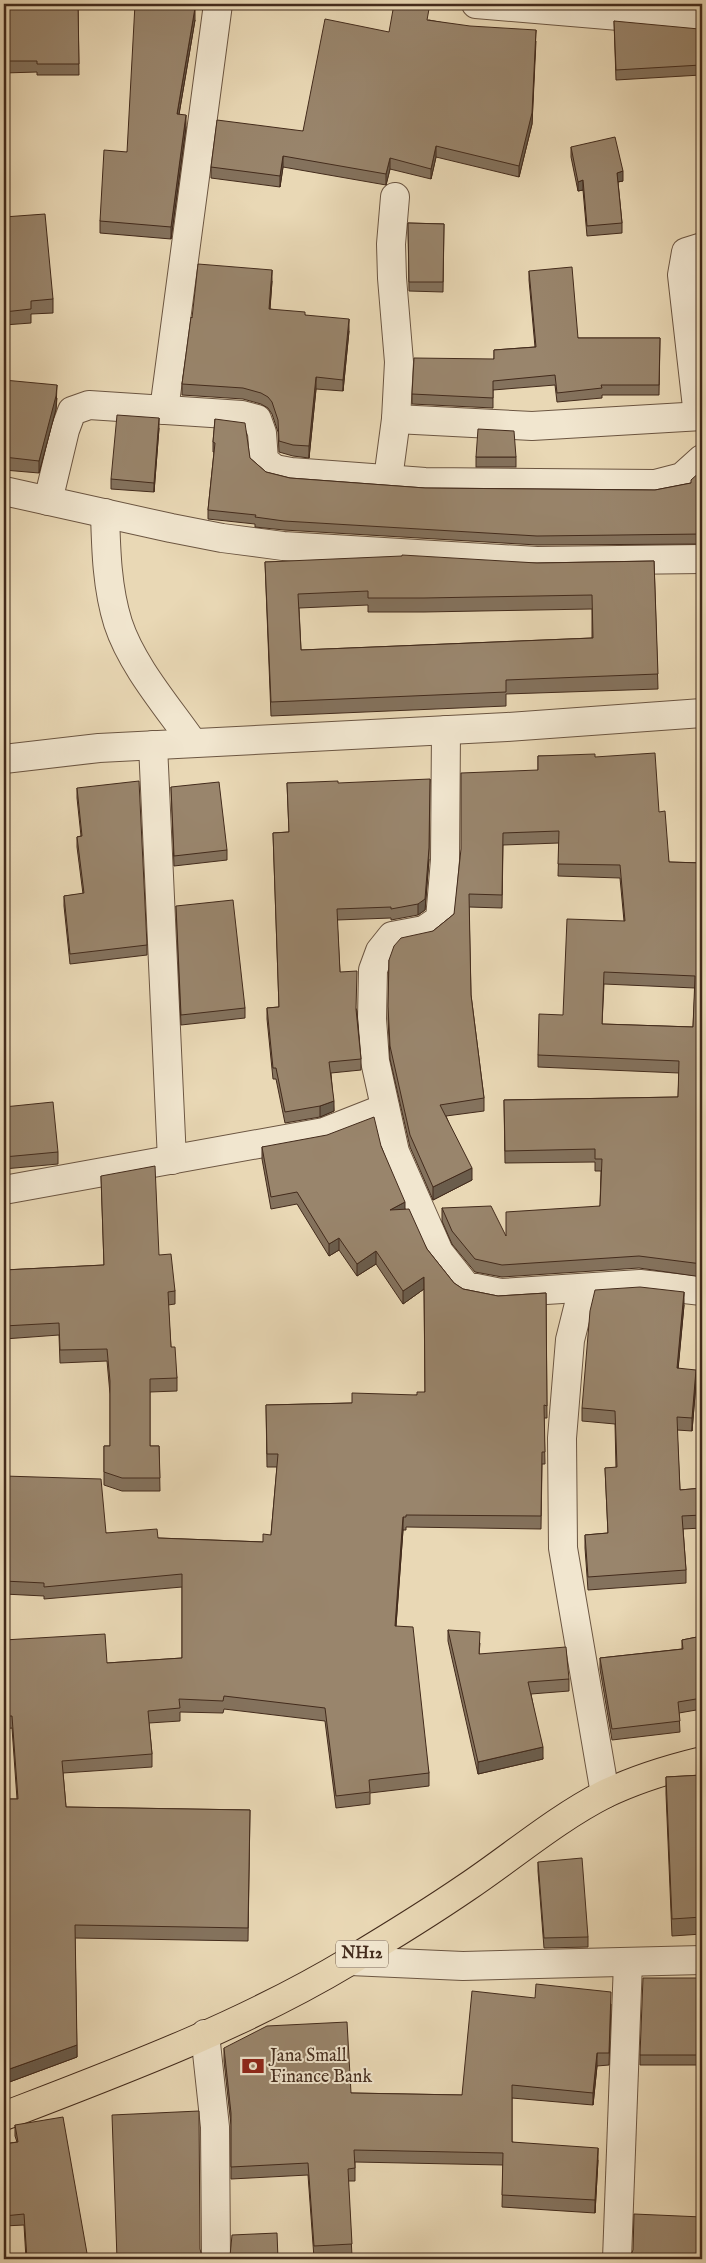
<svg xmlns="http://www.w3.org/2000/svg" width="706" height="2263" font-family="'IM FELL English',serif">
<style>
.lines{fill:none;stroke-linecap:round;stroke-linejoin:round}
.minor-casing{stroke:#6c5642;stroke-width:30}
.highway-casing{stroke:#432b1c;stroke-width:30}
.minor{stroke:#f1e6cf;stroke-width:28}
.highway{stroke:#e9d8b5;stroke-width:28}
.wall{fill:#84725d;stroke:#432b1c;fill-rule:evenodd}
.shaded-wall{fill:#6b5d4c;stroke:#432b1c}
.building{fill:#99856c;stroke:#432b1c;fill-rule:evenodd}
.labels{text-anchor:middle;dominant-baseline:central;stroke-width:4;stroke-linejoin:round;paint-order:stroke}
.shield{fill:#f1e6cf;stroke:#776352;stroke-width:1}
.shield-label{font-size:16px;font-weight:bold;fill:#432b1c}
.poi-label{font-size:18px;fill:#432b1c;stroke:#f1e6cf;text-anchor:start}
</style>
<rect width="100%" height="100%" fill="#e9d8b5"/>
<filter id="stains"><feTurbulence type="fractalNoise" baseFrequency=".004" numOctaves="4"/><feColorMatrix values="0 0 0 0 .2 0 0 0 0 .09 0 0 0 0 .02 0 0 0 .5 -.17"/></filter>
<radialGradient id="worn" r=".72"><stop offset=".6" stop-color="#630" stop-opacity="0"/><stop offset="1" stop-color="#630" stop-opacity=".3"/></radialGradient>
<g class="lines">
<defs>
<g id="minor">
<polyline points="476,4 702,23"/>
<polyline points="164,410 218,4"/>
<polyline points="698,416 682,275 686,252 702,247"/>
<polyline points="396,419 532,426 702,416"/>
<polyline points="388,479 396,419 399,362 392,278 391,244 395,197"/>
<polyline points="4,491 171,528 222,538 283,546 537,561 702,559"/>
<polyline points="48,501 65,430 72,411 89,405 242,415 257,419 262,433 264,460 275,469 291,472 425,482 655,484 682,477 702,459"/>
<path d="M105,513C106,550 107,588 118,623C132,666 168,707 193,743"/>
<polyline points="446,730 445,860 440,919 424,930 392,936 380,951 373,970 372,1019 375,1061 395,1152 439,1252 466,1286 501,1293 640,1284 702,1291"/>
<polyline points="153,745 172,1160"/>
<polyline points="4,759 99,748 507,727 702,713"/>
<polyline points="4,1190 324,1132 385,1108"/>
<polyline points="583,1288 570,1340 562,1438 563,1548 605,1794"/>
<polyline points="350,1961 463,1966 702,1960"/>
<polyline points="205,2034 215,2127 216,2259"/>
<polyline points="617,2259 628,1962"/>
</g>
<path id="highway" d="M4,2116C121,2071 242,2026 350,1961C390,1937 429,1913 467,1887C513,1856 556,1819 605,1794C636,1779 669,1769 702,1761"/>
</defs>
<use href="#minor" class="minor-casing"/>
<use href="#highway" class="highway-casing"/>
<use href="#minor" class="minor"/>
<use href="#highway" class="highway"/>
</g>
<g class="wall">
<polygon points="4,4 78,4 79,75 37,75 37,72 4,73"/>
<polygon points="195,20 179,114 186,127 171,239 100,233 100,221 127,152"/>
<polygon points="429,20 536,41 532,124 519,177 436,157 431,179 390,169 386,185 283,167 280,187 211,178 211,167 303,131 389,32"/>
<polygon points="614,21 701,65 701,75 616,80"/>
<polygon points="571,147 623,181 618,182 622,223 622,233 587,236 583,190 578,191 571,157"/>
<polygon points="4,217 53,299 53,313 31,314 31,323 4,325"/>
<polygon points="408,223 444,224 443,292 409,291"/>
<polygon points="702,254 702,284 700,268 700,255"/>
<polygon points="529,271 578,338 660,338 659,395 602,395 602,398 557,402 555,385 493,390 493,408 412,404 412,394 494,359 494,350 535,347 529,280"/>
<polygon points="272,281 270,309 305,315 349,331 343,391 316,389 309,458 293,456 279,452 278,432 272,414 268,408 261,404 243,399 182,395 182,384 192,318"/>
<polygon points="4,380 57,398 56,409 39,473 4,470"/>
<polygon points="215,419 250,458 266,472 290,478 425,488 655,490 691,483 702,470 702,544 537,545 284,530 255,527 255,524 208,519 208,510 214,452 213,452 213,442"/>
<polygon points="159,428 154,492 111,489 111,479"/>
<rect x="476" y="457" width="40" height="10"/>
<path d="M654,561L658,689L506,694V706L271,716L265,562L537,563ZM368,605V612H424L592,609V638L301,650L299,608Z"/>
<path d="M538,756L595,757L659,812L669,862L702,863V1277L639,1268L502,1277L475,1272L452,1244L442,1221V1208L506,1236L600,1206L601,1171H595V1162L505,1163L504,1100L678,1097L679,1073L538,1067V1055L624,921L620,878L558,876L559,843L503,845L502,908L469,907L471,995L484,1098V1111L446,1116L472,1180L433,1200L410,1147L390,1059L388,1019L389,960L433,931L454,914L538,770ZM604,984L695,988L693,1027L602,1024Z"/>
<polygon points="287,783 338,783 429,859 425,910 418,915 391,920 391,918 337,920 340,972 357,1011 361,1059 361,1070 331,1073 334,1111 320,1117 285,1123 276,1079 273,1079 267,1019 267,1008 279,1007 273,833 289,832"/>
<polygon points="171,787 227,850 227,860 174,866"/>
<polygon points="77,788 147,945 147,955 70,964 64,906 64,896 83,894 77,847 77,837 81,836 77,798"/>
<polygon points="176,906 245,1008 245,1018 181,1025"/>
<polygon points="4,1107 58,1152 58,1164 4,1169"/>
<polygon points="381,1146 405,1209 427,1249 454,1283 463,1289 498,1296 546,1293 547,1418 544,1418 545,1464 542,1464 541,1529 406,1527 406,1530 403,1530 396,1626 429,1773 429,1786 370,1793 370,1804 336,1808 325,1721 224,1709 223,1713 180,1712 180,1721 149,1723 152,1754 152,1767 63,1773 66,1807 250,1810 248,1941 75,1938 77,2057 4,2084 4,1799 17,1799 12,1728 4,1729 4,1640 107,1663 182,1658 182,1587 44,1599 44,1596 4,1594 4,1476 106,1533 158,1538 263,1542 271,1535 277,1467 267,1467 266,1405 352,1403 417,1395 425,1392 424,1289 403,1304 376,1264 357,1276 339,1250 329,1256 297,1204 271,1209 262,1159 262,1147"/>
<polygon points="101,1176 159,1255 175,1291 175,1304 168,1305 171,1347 177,1378 177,1391 150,1392 150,1446 159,1446 160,1491 122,1491 104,1485 104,1446 110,1446 110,1394 107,1361 60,1363 59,1335 4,1339 4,1270 104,1265"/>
<polygon points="684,1305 678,1368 696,1383 692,1431 677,1430 680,1490 702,1488 702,1528 683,1529 686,1570 686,1583 588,1590 585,1548 585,1535 608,1533 605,1468 616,1468 615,1424 582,1421 582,1408"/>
<polygon points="448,1630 480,1643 479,1654 569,1679 569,1691 531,1694 543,1759 478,1774 448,1641"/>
<polygon points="702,1636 702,1709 679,1713 680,1732 612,1740 600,1669 600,1658 682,1649 682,1640"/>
<polygon points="702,1775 702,1934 672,1936 666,1794 666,1777"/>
<polygon points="538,1862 588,1937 588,1947 544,1948 538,1871"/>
<polygon points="702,1978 702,2065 640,2065 640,2055"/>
<polygon points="535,1998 611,2004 609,2065 597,2066 593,2105 512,2098 512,2142 598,2160 595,2213 502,2207 503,2165 355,2162 355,2181 348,2181 352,2256 314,2258 308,2175 231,2179 231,2125 224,2061 224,2048 351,2093 462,2095"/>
<polygon points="15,2125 88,2259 26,2259 24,2225 4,2226 4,2144 17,2142 15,2136"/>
</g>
<g class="shaded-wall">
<polygon points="195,8 195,20 177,126 177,114"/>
<polygon points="536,30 532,124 519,177 519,166"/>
<polygon points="186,115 186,127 171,239 171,227"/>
<polygon points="436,146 436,157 431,179 431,169"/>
<polygon points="283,156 283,167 280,187 280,176"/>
<polygon points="390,158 390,169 386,185 386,174"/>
<polygon points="623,171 623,181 617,182 617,173"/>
<polygon points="583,180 583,190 578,191 578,182"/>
<polygon points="272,270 272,281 269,320 269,309"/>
<polygon points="349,319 349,331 343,391 343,380"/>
<polygon points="316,377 316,389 309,458 309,446"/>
<polygon points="57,385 56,409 39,473 39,461"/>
<polygon points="159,418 159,428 154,492 154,483"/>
<polygon points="430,779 429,859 425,910 418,915 418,904"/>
<polygon points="334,1101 334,1111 320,1117 320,1106"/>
<polygon points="472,1168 472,1180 433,1200 433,1187"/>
<polygon points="405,1202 405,1214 390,1210"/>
<polygon points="339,1238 339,1250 329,1256 329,1244"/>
<polygon points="376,1251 376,1264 357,1276 357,1264"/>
<polygon points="424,1277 424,1289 403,1304 403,1291"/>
<polygon points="684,1292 684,1305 677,1381 677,1368"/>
<polygon points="696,1370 696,1383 692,1431 692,1418"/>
<polygon points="403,1517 403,1530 395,1638 395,1626"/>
<polygon points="543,1747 543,1759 478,1774 478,1762"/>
<polygon points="77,2045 77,2057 4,2084 4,2071"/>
<polygon points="597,2053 597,2066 593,2105 593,2093"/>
<polygon points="598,2148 598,2160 595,2213 595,2200"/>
</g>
<g class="building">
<polygon points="4,4 78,4 79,64 37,64 37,61 4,61"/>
<polygon points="135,4 163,4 195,8 177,114 186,115 171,227 100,221 104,150 127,152"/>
<polygon points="394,4 429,9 427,20 470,26 536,30 532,113 519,166 436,146 431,169 390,158 386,174 283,156 280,176 211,167 217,120 303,131 325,19 389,32"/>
<polygon points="614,21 699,29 701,65 616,70"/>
<polygon points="615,137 623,171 617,173 622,223 587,226 583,180 578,182 571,147"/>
<polygon points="45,214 53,299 31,301 31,309 4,312 4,217"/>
<polygon points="408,223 444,224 443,282 409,282"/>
<polygon points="702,254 702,271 700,255"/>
<polygon points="198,264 272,270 269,309 305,312 305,315 349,319 343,380 316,377 309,446 293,445 279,441 278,420 272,402 268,397 261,393 243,388 182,384 191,317 192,318"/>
<polygon points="572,267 578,338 660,338 659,385 601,385 602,388 557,393 555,375 493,381 493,398 412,394 414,358 494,359 494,350 536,347 529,271"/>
<polygon points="4,380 57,385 56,396 39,461 4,457"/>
<polygon points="117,415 159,418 154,483 111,479"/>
<polygon points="215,419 245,423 250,458 266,472 290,478 425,488 655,490 691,483 691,480 702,470 702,534 537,536 284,521 255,517 256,515 208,510 215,443 213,442"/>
<polygon points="478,429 514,431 516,457 476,457"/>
<path d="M402,555L537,563L654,561L658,674L506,680V692L271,702L265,562L402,556ZM368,591V598H424L592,595L593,638L301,650L298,594Z"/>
<path d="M655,753L659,812L665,811L669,862L702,863V1264L639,1256L502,1265L475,1259L452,1231L442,1208L491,1206L506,1236V1212L600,1206L602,1159H595V1149L505,1151L504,1100L678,1097L679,1061L538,1055L539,1014L563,1015L567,919L625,921L620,865L558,864L559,831L503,833L502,895L469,894L471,995L484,1098L440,1105L472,1168L433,1187L410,1135L390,1046L388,1006L389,960L394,946L401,938L433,931L454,914L461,849V773L538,770V756L595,754V757ZM604,972L695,976L693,1027L602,1024Z"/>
<polygon points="430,779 429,848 425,899 418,904 391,909 391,907 337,909 340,972 357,971 356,1009 361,1059 329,1062 334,1101 320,1106 285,1112 276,1068 273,1068 267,1008 279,1007 273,833 289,832 287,783 338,781 338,783"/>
<polygon points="139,781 147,945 70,954 64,896 84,893 77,837 82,836 77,788"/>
<polygon points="219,782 227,850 174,856 171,787"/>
<polygon points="233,900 245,1008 181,1015 176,906"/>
<polygon points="53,1102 58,1152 4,1157 4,1107"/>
<polygon points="374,1117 381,1146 405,1202 390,1210 409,1209 427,1249 454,1283 463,1289 498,1296 546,1293 547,1406 544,1405 545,1452 542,1452 541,1516 406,1515 406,1517 403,1517 395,1626 413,1627 429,1773 369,1780 370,1792 336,1796 325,1708 224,1696 223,1701 179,1699 180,1708 148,1711 152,1754 62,1761 66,1807 250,1810 248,1928 75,1925 77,2045 4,2071 4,1799 18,1799 12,1716 4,1716 4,1640 105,1634 107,1663 182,1658 182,1574 44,1587 44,1583 4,1581 4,1476 101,1479 106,1533 157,1529 158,1538 263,1542 263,1534 271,1535 278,1454 267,1454 266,1405 352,1403 352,1393 417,1395 417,1392 425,1392 424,1277 403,1291 376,1251 357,1264 339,1238 329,1244 297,1192 271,1197 262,1147 327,1135"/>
<polygon points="155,1166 159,1255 171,1254 175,1291 168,1292 171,1347 175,1347 177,1378 150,1379 150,1446 159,1446 160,1478 122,1478 104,1472 104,1446 110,1446 110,1381 107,1349 60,1350 59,1323 4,1326 4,1270 104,1265 101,1176"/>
<polygon points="640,1287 684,1292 677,1368 696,1370 692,1418 677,1417 680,1490 702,1488 702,1515 682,1516 686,1570 588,1577 585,1535 608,1533 605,1468 617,1467 615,1411 582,1408 590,1311 595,1290"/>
<polygon points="448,1630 480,1632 479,1654 566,1647 569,1679 528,1682 543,1747 478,1762"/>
<polygon points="702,1636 702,1698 678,1702 680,1721 612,1729 600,1658 683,1649 682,1640"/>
<polygon points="702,1775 702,1917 672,1919 666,1777"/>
<polygon points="582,1858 588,1937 544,1938 538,1862"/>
<polygon points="643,1978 702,1978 702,2055 640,2055"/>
<polygon points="536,1984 611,1992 609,2053 597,2053 593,2093 512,2085 512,2142 598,2148 595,2200 502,2195 503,2153 354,2150 355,2168 348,2169 352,2244 314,2246 308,2163 231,2167 231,2113 224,2048 267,2026 347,2022 351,2093 462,2095 472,1991 535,1998"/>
<polygon points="199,2111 200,2249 202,2257 205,2259 117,2259 112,2115"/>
<polygon points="63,2117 88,2259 27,2259 24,2214 4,2216 4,2144 18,2142 15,2125"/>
<polygon points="634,2214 702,2217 702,2259 627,2259 630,2257 633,2250"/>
<polygon points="277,2233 278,2259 227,2259 230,2256 232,2235"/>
</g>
<defs>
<symbol id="bank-bare" viewBox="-9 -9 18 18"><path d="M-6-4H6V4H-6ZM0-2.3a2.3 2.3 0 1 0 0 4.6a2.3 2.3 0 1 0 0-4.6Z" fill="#8f2418" stroke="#f1e6cf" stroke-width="2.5" paint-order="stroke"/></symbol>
</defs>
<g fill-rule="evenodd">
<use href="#bank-bare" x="237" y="2050" width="32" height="32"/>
</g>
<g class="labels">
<rect class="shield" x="336" y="1940.5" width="52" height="27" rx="4"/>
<g class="shield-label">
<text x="362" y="1954">NH12</text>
</g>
<g class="poi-label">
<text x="270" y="2056">Jana Small<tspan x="270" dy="21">Finance Bank</tspan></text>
</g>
</g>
<rect width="706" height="2263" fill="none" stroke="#e9d8b5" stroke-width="20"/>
<rect x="5" y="5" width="696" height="2253" fill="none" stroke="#432b1c" stroke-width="2.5"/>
<rect x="10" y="10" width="686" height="2243" fill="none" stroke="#432b1c"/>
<rect width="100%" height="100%" filter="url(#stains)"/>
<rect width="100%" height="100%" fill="url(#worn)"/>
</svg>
